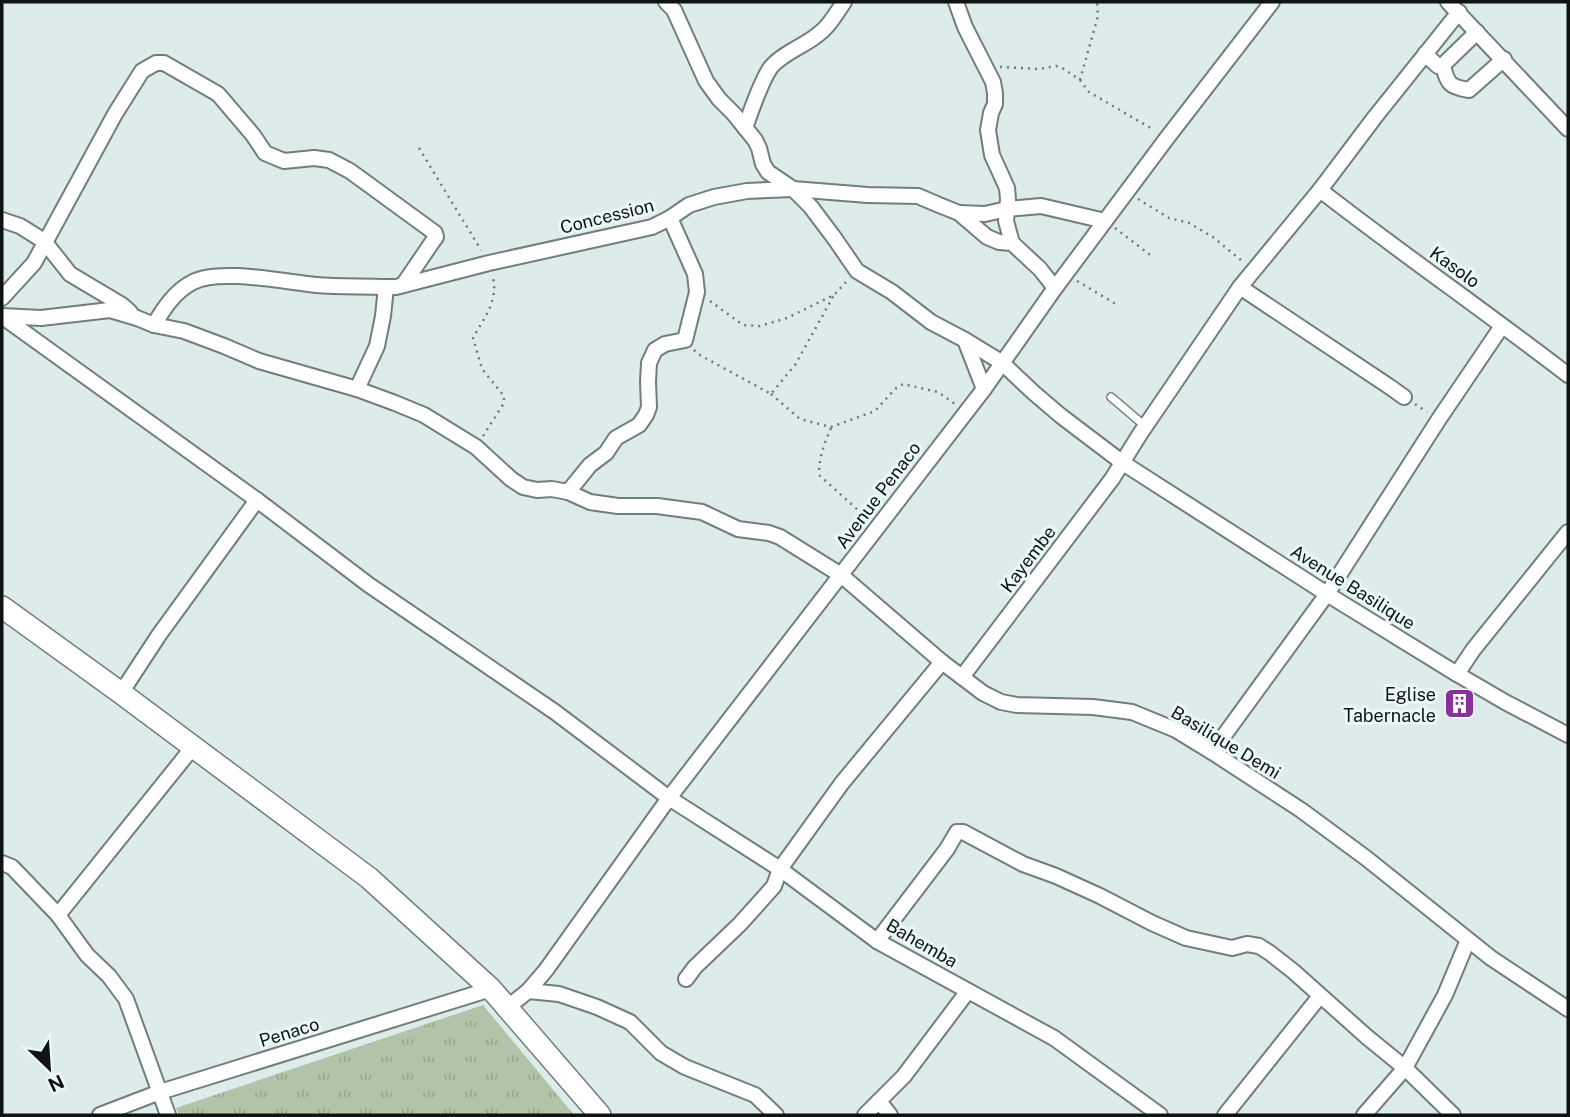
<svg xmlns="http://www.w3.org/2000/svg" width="1570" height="1117" font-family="'Public Sans',sans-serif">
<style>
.grass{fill:url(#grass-tufts)}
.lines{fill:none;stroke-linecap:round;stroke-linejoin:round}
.service-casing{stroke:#717e7c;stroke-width:10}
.minor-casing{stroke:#717e7c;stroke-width:18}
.secondary-casing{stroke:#717e7c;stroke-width:24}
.path{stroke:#6f7978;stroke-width:2.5;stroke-dasharray:2 5;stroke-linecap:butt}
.service{stroke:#fff;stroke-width:7}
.minor{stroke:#fff;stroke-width:14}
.secondary{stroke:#fff;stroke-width:21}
.labels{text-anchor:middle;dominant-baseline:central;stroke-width:6;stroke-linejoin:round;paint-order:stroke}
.street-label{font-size:18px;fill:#0e1313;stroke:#eaf8f7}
.poi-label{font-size:18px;fill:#0e1313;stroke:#eaf8f7;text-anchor:end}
</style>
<defs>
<pattern id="grass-tufts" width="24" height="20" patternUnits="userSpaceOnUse" patternTransform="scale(1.75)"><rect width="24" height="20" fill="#b1c4a9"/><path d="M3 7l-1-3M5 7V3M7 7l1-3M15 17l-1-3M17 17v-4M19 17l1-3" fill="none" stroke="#97a891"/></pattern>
</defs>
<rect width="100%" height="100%" fill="#ddebea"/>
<polygon class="grass" points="483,1005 574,1115 179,1115 176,1108"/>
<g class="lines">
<defs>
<polyline id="service" points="1111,397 1145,426"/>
<g id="minor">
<polyline points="666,2 674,10 706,81 719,99 734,114 755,140 759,148 763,164 768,172 793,189 868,195 918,196 939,205 959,213 987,237 999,242 1012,243 1040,269 1055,288"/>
<polyline points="956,2 965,27 993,82 995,93 995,104 991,113 988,130 992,155 1007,188 1008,199 1006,221 1012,243"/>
<polyline points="1448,2 1568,129"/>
<polyline points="1425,54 1438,66 1443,65 1477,32"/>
<path d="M1443,65C1447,84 1450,87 1469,90L1504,59"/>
<path d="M745,128C751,111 761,81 771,67C783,53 802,47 816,36C828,28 836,14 844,2"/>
<path d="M1320,190C1401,253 1486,312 1568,375"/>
<polyline points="959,213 985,214 1007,209 1041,206 1105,221"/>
<polyline points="2,220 20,226 44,241 70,274 122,305 130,312"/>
<polyline points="1240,287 1390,387 1404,397"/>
<polyline points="2,298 34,263 115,114 142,71 156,63 164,63 218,94 253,135 265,153 284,161 314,158 329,160 350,171 435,233 436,237 433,241 403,285"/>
<polyline points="2,316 41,318 110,310 137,318 154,325 184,331 224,346 259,361 357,389 395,403 424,415 476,447 511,479 523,487 537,490 552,489 568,492 590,502 618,506 657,506 702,512 738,529 769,533 780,537 841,575 942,662 983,693 1001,702 1017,705 1093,707 1132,712 1176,730 1212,752 1301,810 1366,858 1491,958 1568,1009"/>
<polyline points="3,317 257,500 369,585 555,712 669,798 780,869 877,941 1054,1038 1160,1115"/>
<path d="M154,325C164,308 175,291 193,282C219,268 285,282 316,285C339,287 363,286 386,287"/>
<polyline points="965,340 984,389"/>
<polyline points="357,389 377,346 383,316 386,287 396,287 489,263 652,227 670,218 689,205 714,197 747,191 793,189 811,207 835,239 857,271 892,292 931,322 965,340 1001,362 1034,393 1061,416 1123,463 1327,594 1457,674 1505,702 1568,735"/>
<polyline points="568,492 590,465 606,453 616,438 639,425 646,415 649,407 648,382 649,363 655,350 665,344 685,340 697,292 695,274 670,218"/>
<polyline points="1457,674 1473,650 1568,532"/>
<polyline points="962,677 1112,479 1140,434 1240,287 1320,190 1375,117 1459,12"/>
<polyline points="121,693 159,635 257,500"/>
<polyline points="1212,752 1327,594 1439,419 1502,326"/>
<polyline points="2,863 12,867 58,915"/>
<polyline points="877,941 947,849 957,832 963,832 1023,864 1056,876 1100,896 1152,923 1186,938 1232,948 1247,944 1259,946 1270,953 1293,971 1367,1037 1405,1068 1453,1115"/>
<polyline points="686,979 695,967 740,924 774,886 780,869 842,783 942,662"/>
<polyline points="528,991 559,994 597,1007 630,1022 661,1053 685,1067 755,1095 776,1115"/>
<polyline points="508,1007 528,991 546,970 669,798 984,389 1055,288 1167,138 1272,2"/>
<polyline points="879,1101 890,1115"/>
<polyline points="100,1115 160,1092 491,989"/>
<polyline points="168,1115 126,999 109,976 87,955 58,915 193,747"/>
<polyline points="865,1115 904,1076 968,991"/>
<polyline points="1225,1115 1320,996"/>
<polyline points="1364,1115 1405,1068 1445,995 1468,940"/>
</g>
<polyline id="secondary" points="2,607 121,693 369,878 491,989 600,1115"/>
</defs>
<use href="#service" class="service-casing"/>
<use href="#minor" class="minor-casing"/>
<use href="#secondary" class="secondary-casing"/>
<g class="path">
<polyline points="1000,67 1039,69 1056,66 1064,69 1080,80 1089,92 1154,130"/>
<polyline points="1080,80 1098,16 1097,2"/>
<polyline points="419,148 481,250"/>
<polyline points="1138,199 1169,218 1189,223 1213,237 1242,261"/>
<polyline points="1115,228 1154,258"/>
<polyline points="1077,281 1119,306"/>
<polyline points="710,301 743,325 760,326 787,318 834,295 847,281"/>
<polyline points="694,350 698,354 771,394 795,365 834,295"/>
<polyline points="771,394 800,419 831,427 875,411 895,389 903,384 938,392 955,404"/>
<polyline points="1415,404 1427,412"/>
<path d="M831,428C824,444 819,457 819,475L869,520"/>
<path d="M483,436L504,403V396L482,369L473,338C484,318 500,299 492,275"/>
</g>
<use href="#service" class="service"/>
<use href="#minor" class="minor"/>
<use href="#secondary" class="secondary"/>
</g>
<defs>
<symbol id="building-square" viewBox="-11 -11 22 22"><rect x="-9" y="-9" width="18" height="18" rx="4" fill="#8a309c" stroke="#eaf8f7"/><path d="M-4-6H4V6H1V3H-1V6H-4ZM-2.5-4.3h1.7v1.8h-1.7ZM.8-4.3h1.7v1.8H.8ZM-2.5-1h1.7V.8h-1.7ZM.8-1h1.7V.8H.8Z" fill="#fff"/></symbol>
</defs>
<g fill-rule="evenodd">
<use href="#building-square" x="1442" y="686" width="35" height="35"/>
</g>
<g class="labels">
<g class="street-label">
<text transform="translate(607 216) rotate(-14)">Concession</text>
<text transform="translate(1455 267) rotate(36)">Kasolo</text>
<text transform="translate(878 495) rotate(-53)">Avenue Penaco</text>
<text transform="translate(1028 559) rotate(-53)">Kayembe</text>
<text transform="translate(1353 587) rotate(32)">Avenue Basilique</text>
<text transform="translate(1226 742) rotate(31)">Basilique Demi</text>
<text transform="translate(922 943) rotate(30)">Bahemba</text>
<text transform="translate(289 1032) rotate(-17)">Penaco</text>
</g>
<g class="poi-label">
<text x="1436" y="694">Eglise<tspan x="1436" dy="21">Tabernacle</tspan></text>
</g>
</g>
<rect width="1570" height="1117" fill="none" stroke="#0e1313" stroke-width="7"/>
<g transform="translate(49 1068) rotate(155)" stroke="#eaf8f7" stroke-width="5" paint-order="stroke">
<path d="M0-5L12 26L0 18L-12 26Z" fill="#0e1313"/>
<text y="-10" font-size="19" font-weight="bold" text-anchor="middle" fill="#0e1313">N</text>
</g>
</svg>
